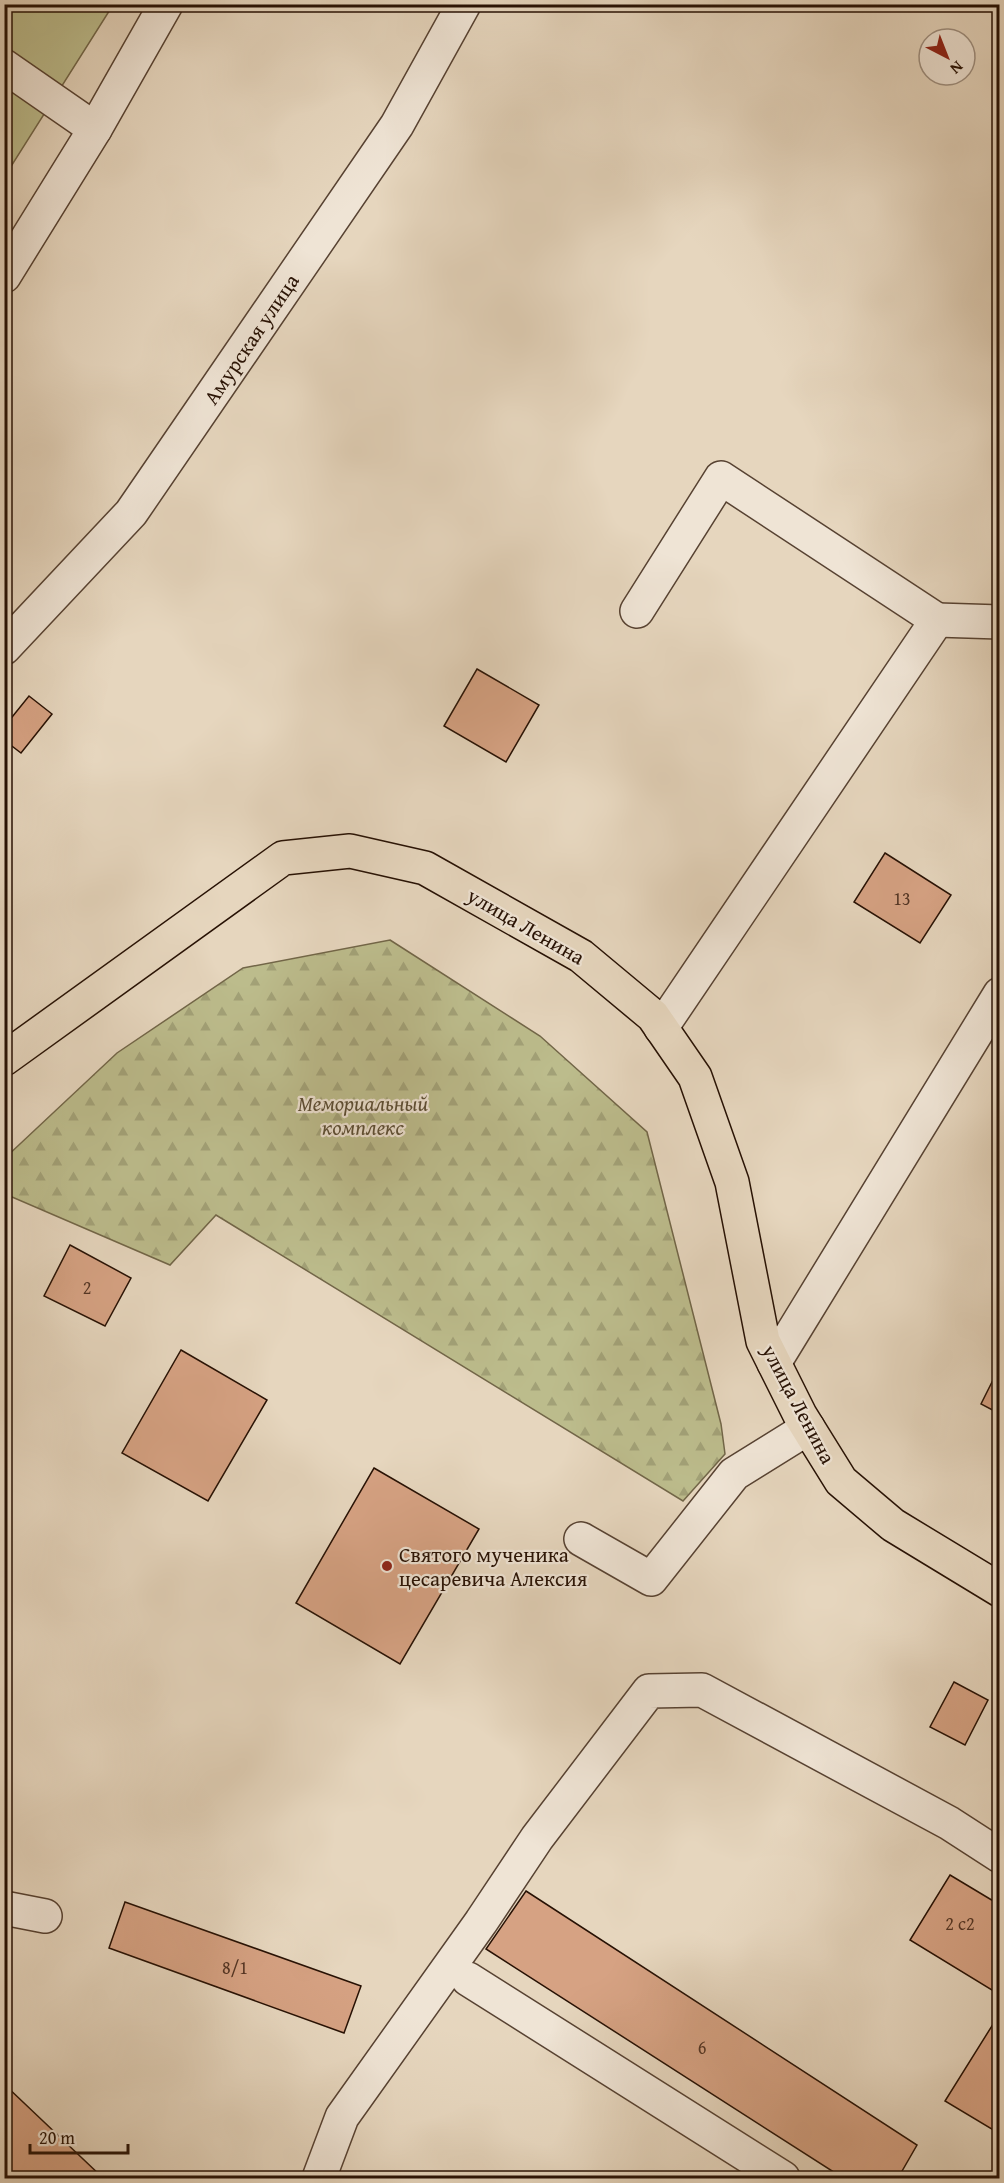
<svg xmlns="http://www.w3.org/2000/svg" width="1004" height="2183" font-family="'Gentium Book Plus',serif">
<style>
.forest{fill:url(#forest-firs);stroke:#726648;stroke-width:1.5}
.garden{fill:#bcbc8c;stroke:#726648;stroke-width:1.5}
.building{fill:#d6a283;stroke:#271104;stroke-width:1.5}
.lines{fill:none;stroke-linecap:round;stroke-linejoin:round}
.minor-casing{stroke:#574232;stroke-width:36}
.major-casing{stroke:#271104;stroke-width:36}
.minor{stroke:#efe4d5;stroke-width:33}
.major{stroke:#e6d6be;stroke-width:33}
.poi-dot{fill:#8f2418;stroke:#efe4d5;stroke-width:2}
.labels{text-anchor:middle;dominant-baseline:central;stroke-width:4.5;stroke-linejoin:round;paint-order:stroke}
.number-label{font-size:18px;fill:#533524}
.street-label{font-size:21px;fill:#271104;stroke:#efe4d5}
.park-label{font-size:21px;font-style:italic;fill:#5b4d34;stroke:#efe4d5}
.poi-label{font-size:21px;fill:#271104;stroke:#efe4d5;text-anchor:start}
</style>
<defs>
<pattern id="forest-firs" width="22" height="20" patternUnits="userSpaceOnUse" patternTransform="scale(1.5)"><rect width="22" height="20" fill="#bcbc8c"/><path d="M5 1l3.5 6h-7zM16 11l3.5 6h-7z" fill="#a2a177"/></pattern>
</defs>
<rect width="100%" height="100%" fill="#e6d6be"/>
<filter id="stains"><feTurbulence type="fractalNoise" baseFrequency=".00333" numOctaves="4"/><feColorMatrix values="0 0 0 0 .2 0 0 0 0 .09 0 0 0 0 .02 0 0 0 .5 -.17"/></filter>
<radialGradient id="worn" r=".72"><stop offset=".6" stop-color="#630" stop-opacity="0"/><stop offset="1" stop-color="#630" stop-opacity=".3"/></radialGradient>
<polygon class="forest" points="390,940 540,1036 647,1132 721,1424 725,1454 683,1501 216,1215 170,1265 5,1194 5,1158 117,1053 243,968"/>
<polygon class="garden" points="5,5 113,5 5,176"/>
<g class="building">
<polygon points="477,669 539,705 506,762 444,726"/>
<polygon points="29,696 52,714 21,753 4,740 4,727"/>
<polygon points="885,853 951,895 920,943 854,902"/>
<polygon points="70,1245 131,1278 105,1326 44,1296"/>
<polygon points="181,1350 267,1400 208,1501 122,1453"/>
<polygon points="1000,1366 1000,1414 981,1404"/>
<polygon points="374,1468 479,1529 400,1664 296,1603"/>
<polygon points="954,1682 988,1700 965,1745 930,1727"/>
<polygon points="950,1875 1000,1905 1000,1995 910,1940"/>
<polygon points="526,1891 917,2145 898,2178 843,2178 486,1949"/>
<polygon points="125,1902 361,1986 344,2033 109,1948"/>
<polygon points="1000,2013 1000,2134 945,2101"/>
<polygon points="4,2084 103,2178 14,2178 4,2169"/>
</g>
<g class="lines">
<defs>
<g id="minor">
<polyline points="4,66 95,129"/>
<polyline points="4,276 95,129 166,4"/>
<polyline points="637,611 721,478 937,620 661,1028"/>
<polyline points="937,620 1000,622"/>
<polyline points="4,648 131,513 397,125 464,4"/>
<polyline points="774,1363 1000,994"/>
<polyline points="581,1539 651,1579 734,1474 808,1428"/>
<polyline points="4,1908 45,1916"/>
<polyline points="468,1979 783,2178"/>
<polyline points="319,2178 342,2117 481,1922 537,1838 649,1691 702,1690 949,1823 1000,1856"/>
</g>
<polyline id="major" points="4,1059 283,858 350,851 425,868 581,956 653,1016 695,1077 732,1182 763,1341 800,1415 841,1481 893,1525 1000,1590"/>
</defs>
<use href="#minor" class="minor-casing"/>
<use href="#major" class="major-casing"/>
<use href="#minor" class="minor"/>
<use href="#major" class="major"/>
</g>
<circle class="poi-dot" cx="387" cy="1566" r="6"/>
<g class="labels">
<g class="number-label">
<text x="902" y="898">13</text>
<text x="87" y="1287">2</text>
<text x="960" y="1923">2 с2</text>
<text x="235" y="1967">8/1</text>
<text x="702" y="2047">6</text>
</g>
<g class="street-label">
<text transform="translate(251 339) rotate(-56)">Амурская улица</text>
<text transform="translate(526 926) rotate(30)">улица Ленина</text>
<text transform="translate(799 1404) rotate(62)">улица Ленина</text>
</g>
<g class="park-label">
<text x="363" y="1103">Мемориальный<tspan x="363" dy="24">комплекс</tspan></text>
</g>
<g class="poi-label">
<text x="399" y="1554">Святого мученика<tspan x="399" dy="24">цесаревича Алексия</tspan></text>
</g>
</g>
<rect width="1004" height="2183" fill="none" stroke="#e6d6be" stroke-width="24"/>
<rect x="6" y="6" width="992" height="2171" fill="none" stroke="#271104" stroke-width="3"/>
<rect x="12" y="12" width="980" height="2159" fill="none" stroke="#271104" stroke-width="1.5"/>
<g transform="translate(947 57) rotate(138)"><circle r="28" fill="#efe4d5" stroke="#9f9081" stroke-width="1.5"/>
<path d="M0-4.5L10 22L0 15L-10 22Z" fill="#8f2418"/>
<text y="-9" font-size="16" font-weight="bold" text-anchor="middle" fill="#271104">N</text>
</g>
<path d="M30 2144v9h98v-9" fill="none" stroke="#271104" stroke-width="3"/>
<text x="39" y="2144" font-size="18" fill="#271104" stroke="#efe4d5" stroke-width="4.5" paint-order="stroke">20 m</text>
<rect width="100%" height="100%" filter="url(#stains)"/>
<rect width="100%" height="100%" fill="url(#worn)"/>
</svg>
